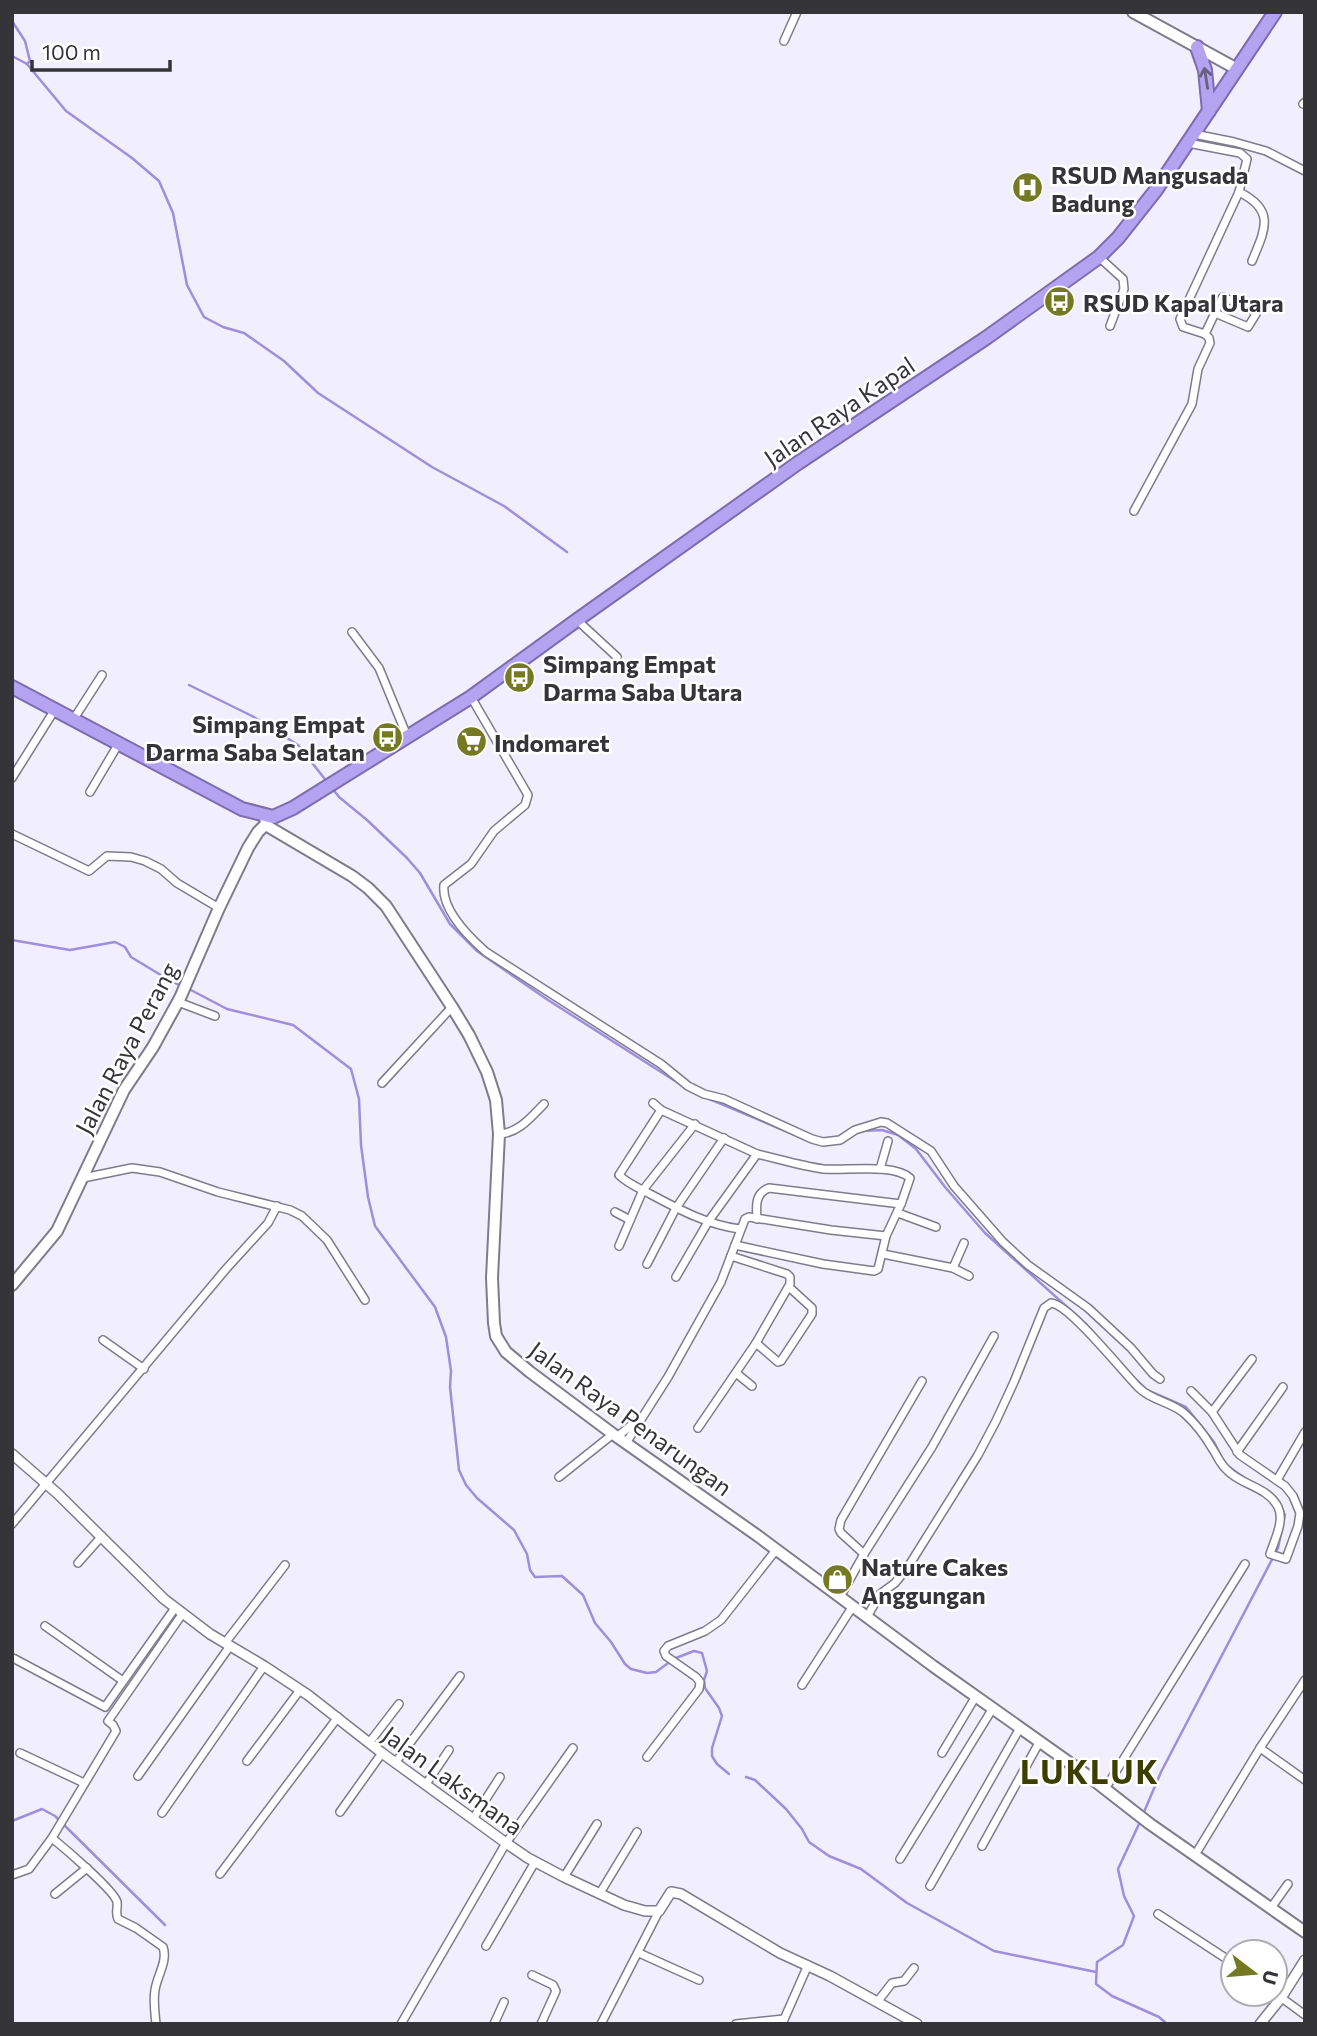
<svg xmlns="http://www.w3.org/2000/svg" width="1317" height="2036" font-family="Commissioner,sans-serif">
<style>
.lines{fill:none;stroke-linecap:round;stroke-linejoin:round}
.stream{stroke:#9e8edb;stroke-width:2.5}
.minor-casing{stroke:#7e7c8a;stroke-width:10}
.tertiary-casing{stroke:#7e7c8a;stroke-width:12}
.secondary-casing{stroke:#7e7c8a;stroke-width:14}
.trunk-casing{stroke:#7c6dae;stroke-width:16}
.minor{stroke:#fff;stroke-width:7}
.tertiary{stroke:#fff;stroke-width:9}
.secondary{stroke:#fff;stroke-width:10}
.trunk{stroke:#b4a3f0;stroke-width:12}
.oneway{stroke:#686082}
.labels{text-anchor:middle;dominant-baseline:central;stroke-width:5;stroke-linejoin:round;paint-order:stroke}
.poi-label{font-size:24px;font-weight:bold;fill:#353439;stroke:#fefefe;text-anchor:start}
.street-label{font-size:24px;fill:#353439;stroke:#fefefe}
.district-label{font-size:32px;font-weight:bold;letter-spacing:2px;fill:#3c3f00;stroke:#fefefe}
</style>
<rect width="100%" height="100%" fill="#f1effe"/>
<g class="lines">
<g class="stream">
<polyline points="12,21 25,41 30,61 27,64"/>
<polyline points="12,56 27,64 66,111 132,158 159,181 173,213 187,285 204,317 223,327 244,333 284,361 318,393 432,467 504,506 567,552"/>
<polyline points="189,685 252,716 298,745 328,783"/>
<polyline points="332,788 339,797 367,820 407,858 420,873 450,924 477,951 548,1000 694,1093"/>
<polyline points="12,940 70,950 115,942 125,947 131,957 169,980 181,986"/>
<polyline points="187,988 227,1009 293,1025 351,1069 359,1099 361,1145 368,1197 375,1226 435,1307 446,1337 451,1371 450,1387 459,1470 466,1485 477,1498 514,1530 527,1554 530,1570 535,1577 562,1576 583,1595 595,1623 611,1642 625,1664 631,1669 647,1673 656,1672 671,1661"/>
<polyline points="707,1098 814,1143"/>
<polyline points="862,1131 882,1130 898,1135 916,1149 945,1187 985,1233 1086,1324 1096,1335"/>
<polyline points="1135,1379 1147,1390 1186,1407 1214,1442 1225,1464 1246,1479"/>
<polyline points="1282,1509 1285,1515 1283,1523"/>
<polyline points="676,1658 694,1651 702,1653 707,1671 704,1680 705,1688 719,1708 722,1716 712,1748 712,1756 717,1764 729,1774"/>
<polyline points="746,1777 755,1780 786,1809 802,1829 809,1842 829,1856 861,1869 907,1903 994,1951 1096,1972"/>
<polyline points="1144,1812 1161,1772 1278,1548 1281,1533"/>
<polyline points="12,1821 42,1809 55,1816 165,1925"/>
<polyline points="1139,1824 1118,1869 1124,1896 1134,1916 1123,1945 1097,1962 1096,1984 1112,1996 1159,2017 1167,2024"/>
</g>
<defs>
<g id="minor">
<polyline points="784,41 797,12"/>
<polyline points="1303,104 1305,102"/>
<polyline points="1194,134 1234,142 1266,151 1305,171"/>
<polyline points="1188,143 1240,153 1247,159 1239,192 1180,319 1183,327 1205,334"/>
<path d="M1239,192C1276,210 1265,230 1252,261"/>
<polyline points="1099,257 1123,279 1124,289 1110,326"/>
<polyline points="1205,334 1222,298 1223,297 1253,310 1256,314 1248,327 1215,313"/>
<polyline points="1134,511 1192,404 1198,369 1210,343 1209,338 1205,334"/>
<polyline points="577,620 617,657"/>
<polyline points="352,632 379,668 407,736"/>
<path d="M471,697L528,795L525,805L494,831L471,864L444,885C441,910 469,937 486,952L661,1064L688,1086L704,1094L724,1099L812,1139L823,1142L840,1140L855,1130L881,1122L887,1123L931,1151L954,1186L1003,1242L1028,1265L1088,1308L1131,1348L1153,1374L1160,1379"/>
<polyline points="73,720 102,675"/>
<polyline points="12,778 54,711"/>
<polyline points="90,792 119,743"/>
<polyline points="12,834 89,871 107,856 131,857 145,861 161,869 177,883 219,908"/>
<polyline points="178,1002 215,1016"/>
<polyline points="382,1083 452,1007"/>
<polyline points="653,1103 661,1110 757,1154"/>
<path d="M661,1110L619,1175C628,1184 641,1189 652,1195C680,1210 708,1225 740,1229"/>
<path d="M499,1134C519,1133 531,1117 544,1104"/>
<polyline points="880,1169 888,1141"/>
<polyline points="83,1178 132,1168 160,1172 218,1192 290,1210 302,1216 327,1240 365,1300"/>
<polyline points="615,1212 630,1220"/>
<polyline points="898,1213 936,1227"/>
<path d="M757,1219C756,1206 755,1193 769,1188L901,1204"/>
<polyline points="619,1246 643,1190 695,1124"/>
<polyline points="883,1254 953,1268 969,1276"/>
<polyline points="647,1264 676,1208 724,1138"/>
<polyline points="953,1268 964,1243"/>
<path d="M676,1277L708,1222L757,1154C779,1159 801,1166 823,1169C846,1171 893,1163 910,1178L901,1204L886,1236L878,1269L874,1271L823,1264L735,1245"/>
<polyline points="103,1340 144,1369"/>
<polyline points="756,1343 778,1362 781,1361 812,1314 812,1308 789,1287"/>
<polyline points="736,1373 752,1386"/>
<polyline points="1212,1412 1252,1359"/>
<polyline points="698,1428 756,1343 790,1284 790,1277 787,1274 731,1256"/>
<polyline points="617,1437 641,1417"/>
<polyline points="626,1443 668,1377 721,1282 745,1219 749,1217 831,1230 886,1236"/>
<polyline points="1237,1452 1283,1387"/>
<polyline points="559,1477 613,1434"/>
<polyline points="1277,1480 1305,1432"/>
<polyline points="12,1524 226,1269 268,1223 277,1206"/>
<polyline points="864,1554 841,1533 839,1529 841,1520 922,1381"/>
<polyline points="78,1563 102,1536"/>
<polyline points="840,1597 864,1554 932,1447 994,1336"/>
<path d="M867,1617L880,1594L895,1583L908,1567L978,1455L996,1421L1014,1382L1044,1308L1051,1303C1069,1304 1122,1371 1139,1388C1152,1401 1172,1402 1185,1414C1196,1424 1205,1436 1212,1448C1217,1455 1220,1464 1227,1470C1242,1486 1267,1486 1278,1507C1285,1521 1274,1541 1270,1554L1286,1559L1298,1526L1300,1513L1293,1496L1285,1486L1240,1455L1212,1412L1191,1391"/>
<polyline points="45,1626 123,1681"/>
<polyline points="225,1643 285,1565"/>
<polyline points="13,1658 105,1707 175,1608"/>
<polyline points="802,1685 853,1606"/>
<polyline points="369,1743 399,1704"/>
<polyline points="1260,1748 1305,1780"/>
<polyline points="20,1753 84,1783"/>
<polyline points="942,1753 976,1696"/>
<polyline points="647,1757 699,1689 700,1682 696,1677 666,1656 664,1651 668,1646 705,1631 721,1620 776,1550"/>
<polyline points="247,1761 300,1690"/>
<polyline points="395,1763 460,1676"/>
<polyline points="138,1776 230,1646"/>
<polyline points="426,1784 449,1750"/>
<polyline points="1105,1789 1245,1564"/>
<polyline points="340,1812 382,1753"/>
<polyline points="162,1813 264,1666"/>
<polyline points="473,1819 500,1777"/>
<polyline points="982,1846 1040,1741"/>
<polyline points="1195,1855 1260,1748 1305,1680"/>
<polyline points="900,1859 993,1708"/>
<polyline points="220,1874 338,1717"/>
<polyline points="12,1875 29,1869 52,1838"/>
<polyline points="564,1877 597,1824"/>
<polyline points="930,1886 1020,1728"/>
<polyline points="600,1893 637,1832"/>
<polyline points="55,1894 87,1868"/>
<polyline points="1271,1908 1288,1884"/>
<polyline points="1158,1914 1233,1963"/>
<polyline points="486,1946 535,1862"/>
<polyline points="639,1953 699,1980"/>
<polyline points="532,1975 553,1985 556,1991 541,2024"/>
<polyline points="1275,1993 1305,2015"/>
<polyline points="878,2001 892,1983 904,1981 914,1968"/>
<path d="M156,2024C155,2013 153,2001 155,1990C157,1976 168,1961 163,1947L136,1928L118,1919C115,1912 118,1909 117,1902C115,1891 63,1847 52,1838L116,1731L113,1725L108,1721L183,1613"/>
<polyline points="401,2024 506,1843 573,1748"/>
<polyline points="494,2024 504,2002"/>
<polyline points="601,2024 659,1911"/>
<polyline points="736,2024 784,2019"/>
<polyline points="782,2024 808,1965"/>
</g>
<g id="tertiary">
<polyline points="12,1454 58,1494 164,1599 210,1634 264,1666 308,1695 382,1753 506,1843 528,1858 564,1877 624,1905 645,1911 659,1911 671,1892 681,1894 780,1953 830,1976 917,2024"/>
<polyline points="1260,2024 1281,1998 1305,1960"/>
</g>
<g id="secondary">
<polyline points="1133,12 1237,69"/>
<polyline points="265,816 266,824 269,827 352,876 368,888 386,906 452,1007 469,1035 487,1072 496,1100 499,1134 492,1278 494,1323 496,1336 506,1352 530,1372 613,1434 758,1536 933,1666 1091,1778 1150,1824 1305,1932"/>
<polyline points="12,1285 57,1231 124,1090 153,1047 180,998 219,908 248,848 258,832 266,824"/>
</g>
<g id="trunk">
<polyline points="1197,47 1205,70 1209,111"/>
<polyline points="12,687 242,809 273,817 293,808 471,697 577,620 798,463 986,338 1099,257 1118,238 1156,190 1275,12"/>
</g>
</defs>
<use href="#minor" class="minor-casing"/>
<use href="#tertiary" class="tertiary-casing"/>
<use href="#secondary" class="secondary-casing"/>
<use href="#trunk" class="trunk-casing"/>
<use href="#minor" class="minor"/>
<use href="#tertiary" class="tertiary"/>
<use href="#secondary" class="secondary"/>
<use href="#trunk" class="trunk"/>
</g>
<defs><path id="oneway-shaft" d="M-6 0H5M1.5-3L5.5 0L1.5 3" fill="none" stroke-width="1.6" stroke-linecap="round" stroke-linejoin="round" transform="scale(1.75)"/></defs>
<use class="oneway" href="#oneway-shaft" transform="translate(1206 78) rotate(-99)"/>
<defs>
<symbol id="hospital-disc" viewBox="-11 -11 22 22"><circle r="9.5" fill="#747922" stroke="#fefefe"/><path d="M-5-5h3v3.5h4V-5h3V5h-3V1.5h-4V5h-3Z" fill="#fff"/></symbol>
<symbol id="bus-disc" viewBox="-11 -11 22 22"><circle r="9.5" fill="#747922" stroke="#fefefe"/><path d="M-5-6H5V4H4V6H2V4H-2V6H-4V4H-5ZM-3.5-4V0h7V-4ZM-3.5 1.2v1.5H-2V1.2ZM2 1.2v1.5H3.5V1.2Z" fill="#fff"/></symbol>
<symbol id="supermarket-disc" viewBox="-11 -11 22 22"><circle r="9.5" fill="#747922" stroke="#fefefe"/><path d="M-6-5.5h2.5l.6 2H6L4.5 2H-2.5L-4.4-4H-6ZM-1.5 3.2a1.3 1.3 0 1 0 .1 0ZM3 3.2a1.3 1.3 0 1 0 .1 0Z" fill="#fff"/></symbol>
<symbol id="shop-disc" viewBox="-11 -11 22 22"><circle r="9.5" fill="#747922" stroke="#fefefe"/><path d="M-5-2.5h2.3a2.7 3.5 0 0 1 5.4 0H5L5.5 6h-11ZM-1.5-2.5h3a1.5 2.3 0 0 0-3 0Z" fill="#fff"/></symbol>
</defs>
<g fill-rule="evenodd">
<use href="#hospital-disc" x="1010" y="170" width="35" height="35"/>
<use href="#bus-disc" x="1042" y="284" width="35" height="35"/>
<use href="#bus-disc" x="502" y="660" width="35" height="35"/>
<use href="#bus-disc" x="370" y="720" width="35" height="35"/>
<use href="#supermarket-disc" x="454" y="724" width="35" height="35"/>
<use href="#shop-disc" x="820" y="1562" width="35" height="35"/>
</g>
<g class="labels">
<g class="poi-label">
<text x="1051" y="174">RSUD Mangusada<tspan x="1051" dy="28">Badung</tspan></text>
<text x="1083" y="302">RSUD Kapal Utara</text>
<text x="543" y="663">Simpang Empat<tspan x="543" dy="28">Darma Saba Utara</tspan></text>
<text x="365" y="723" text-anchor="end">Simpang Empat<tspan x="365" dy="28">Darma Saba Selatan</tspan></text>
<text x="494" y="742">Indomaret</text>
<text x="861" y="1566">Nature Cakes<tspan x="861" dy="28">Anggungan</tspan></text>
</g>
<g class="street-label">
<text transform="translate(839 411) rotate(-34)">Jalan Raya Kapal</text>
<text transform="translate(126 1048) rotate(-62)">Jalan Raya Perang</text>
<text transform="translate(631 1418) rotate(36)">Jalan Raya Penarungan</text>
<text transform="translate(453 1780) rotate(36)">Jalan Laksmana</text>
</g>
<g class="district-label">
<text x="1090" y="1771">LUKLUK</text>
</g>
</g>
<rect width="1317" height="2036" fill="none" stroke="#353439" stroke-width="28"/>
<g transform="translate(1254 1973) rotate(106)"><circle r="33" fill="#fefefe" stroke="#aeadaf" stroke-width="2"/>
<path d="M0-5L12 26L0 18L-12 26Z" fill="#747922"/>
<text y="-10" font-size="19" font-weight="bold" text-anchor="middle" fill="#353439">U</text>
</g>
<path d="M32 60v10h138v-10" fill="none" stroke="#353439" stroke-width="3.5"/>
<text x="42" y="60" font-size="21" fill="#353439" stroke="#fefefe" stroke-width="5" paint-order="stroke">100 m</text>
</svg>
